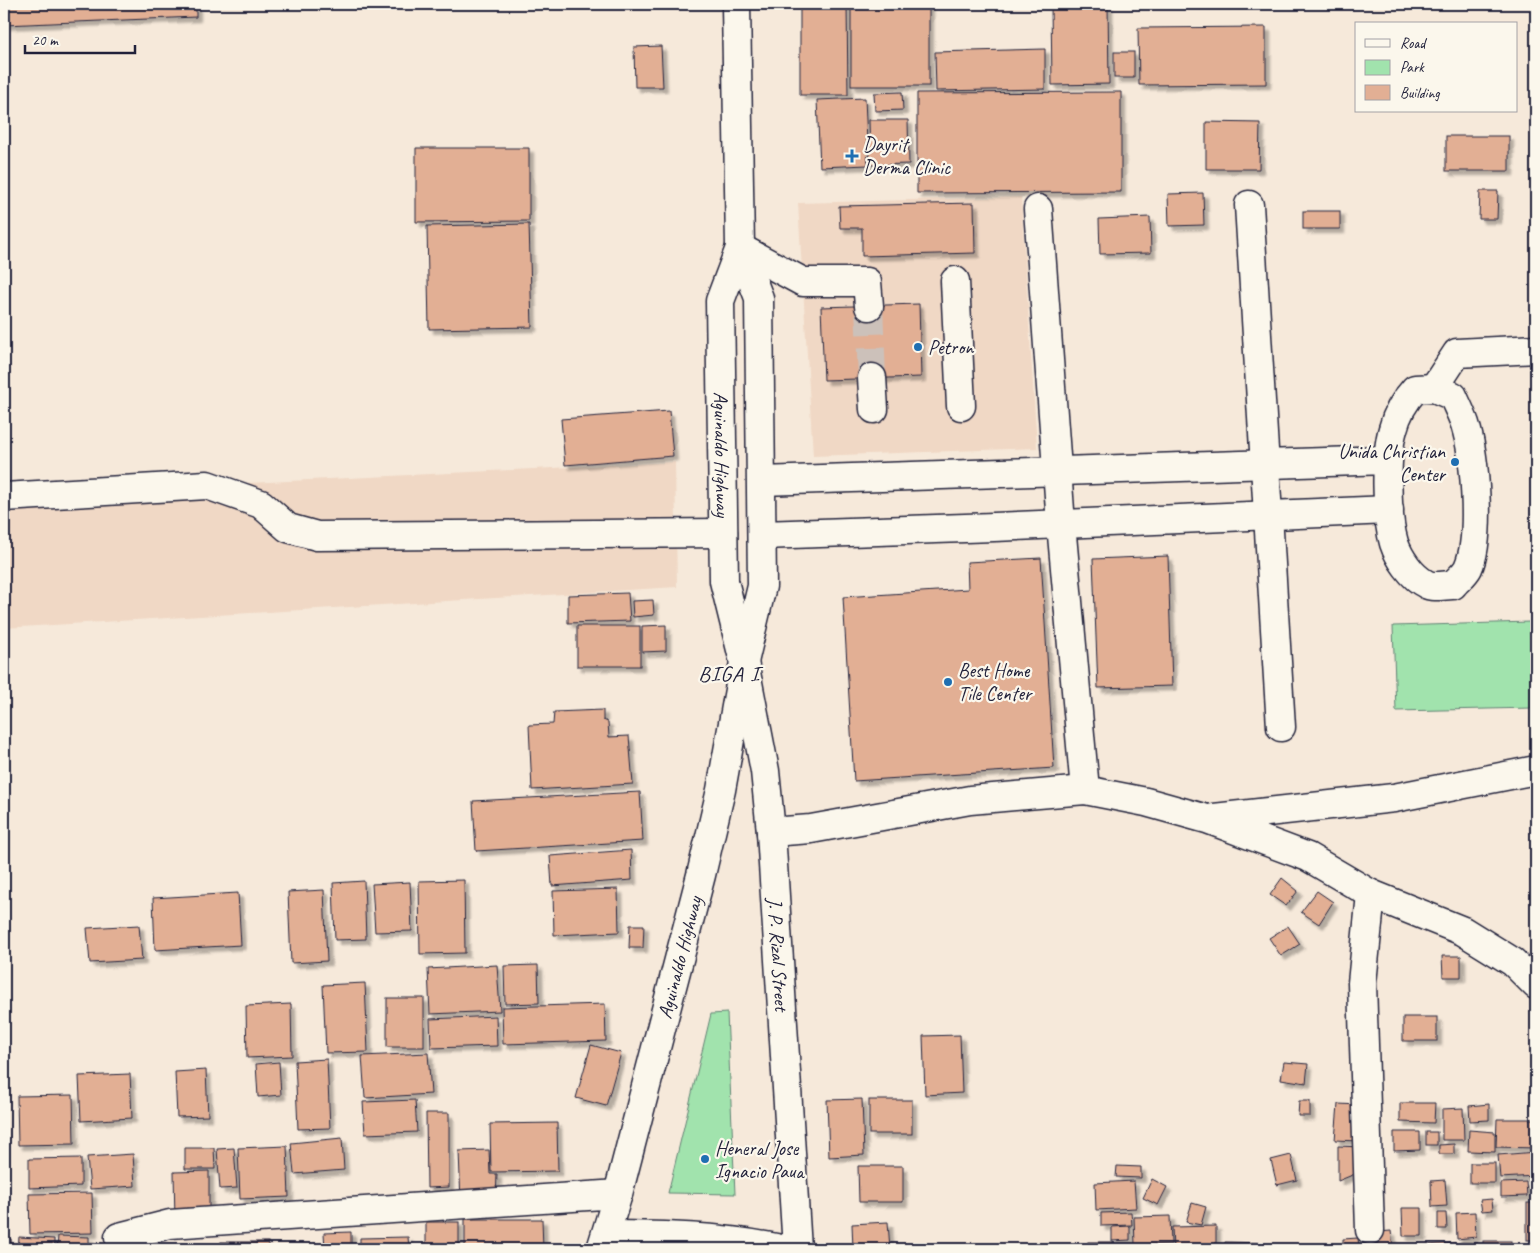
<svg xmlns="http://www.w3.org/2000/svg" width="1540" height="1253" font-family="Caveat,sans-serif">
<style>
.built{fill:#f0d8c5}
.green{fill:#a1e3ad;stroke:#628274}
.building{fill:#e2af94;stroke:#22223b;filter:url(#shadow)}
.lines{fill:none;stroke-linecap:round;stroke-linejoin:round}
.minor-tunnel{stroke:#ccc1ba;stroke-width:28;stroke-dasharray:28 14;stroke-linecap:butt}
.minor-casing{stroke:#22223b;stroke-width:31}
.major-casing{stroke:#22223b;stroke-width:31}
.minor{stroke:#fbf7ec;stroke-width:28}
.major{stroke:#fbf7ec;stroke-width:28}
.poi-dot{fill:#1f6fb2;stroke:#fbf7ec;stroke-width:2}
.labels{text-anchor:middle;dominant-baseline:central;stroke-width:4.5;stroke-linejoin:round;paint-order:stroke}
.poi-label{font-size:20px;fill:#22223b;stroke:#fbf7ec;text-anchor:start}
.street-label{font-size:20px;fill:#22223b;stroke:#fbf7ec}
.quarter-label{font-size:22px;letter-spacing:1px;fill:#22223b;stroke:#fbf7ec}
</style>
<defs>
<filter id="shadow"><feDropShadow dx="4.5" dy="4.5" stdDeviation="1" flood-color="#0004"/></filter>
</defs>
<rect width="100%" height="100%" fill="#f6e9da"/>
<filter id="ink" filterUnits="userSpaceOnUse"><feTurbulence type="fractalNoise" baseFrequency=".02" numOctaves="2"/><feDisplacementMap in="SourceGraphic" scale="10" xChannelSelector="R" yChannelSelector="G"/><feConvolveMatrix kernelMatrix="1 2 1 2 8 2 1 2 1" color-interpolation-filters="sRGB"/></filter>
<g filter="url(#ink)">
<g class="built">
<polygon points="1021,197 1037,448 813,456 798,203"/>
<polygon points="675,462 677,587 4,628 4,495"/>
</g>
<g class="green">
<polygon points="1530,622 1532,708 1396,711 1393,626"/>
<polygon points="727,1013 735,1194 668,1193 711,1014"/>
</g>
<g class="building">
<polygon points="4,4 196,4 196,17 4,25"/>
<polygon points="800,4 847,4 848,95 800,95"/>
<rect x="851" y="4" width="78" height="82"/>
<polygon points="1051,4 1108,4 1109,84 1052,85"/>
<polygon points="1266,27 1266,84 1139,85 1138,28"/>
<polygon points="661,46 663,87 635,87 634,47"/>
<polygon points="1045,49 1045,89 936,91 935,52"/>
<rect x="1114" y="52" width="20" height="26"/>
<polygon points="902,92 903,110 875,111 874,93"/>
<polygon points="1121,92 1121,192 917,193 917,93"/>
<polygon points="865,98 868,165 820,167 817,100"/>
<polygon points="869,120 908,120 909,164 870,165"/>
<polygon points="1206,122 1260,123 1259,169 1206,169"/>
<rect x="1446" y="136" width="63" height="35"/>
<polygon points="416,148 529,148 529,221 416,222"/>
<polygon points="1480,191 1498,191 1497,219 1479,219"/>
<polygon points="1203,193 1204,225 1169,226 1168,194"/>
<polygon points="974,203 975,253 862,256 862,228 840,228 839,206"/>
<rect x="1303" y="211" width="37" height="18"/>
<polygon points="1150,217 1151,253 1100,254 1099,219"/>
<polygon points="529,224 532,327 429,329 427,226"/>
<polygon points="919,304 921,377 824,380 821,307"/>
<polygon points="669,411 673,456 565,465 561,419"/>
<polygon points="1168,556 1172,686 1098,688 1093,559"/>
<polygon points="1041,558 1054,768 854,781 843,597 968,589 967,562"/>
<polygon points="628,593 630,621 568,623 568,595"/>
<polygon points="653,600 654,615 633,617 632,601"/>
<polygon points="666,625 666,651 642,652 642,626"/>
<rect x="577" y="626" width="63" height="40"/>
<polygon points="603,710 603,720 608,722 609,737 629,736 633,784 532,790 529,725 553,724 554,712"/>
<polygon points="640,792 643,841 476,851 473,801"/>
<polygon points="631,850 632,880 552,886 550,856"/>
<polygon points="1282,878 1298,891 1286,906 1270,895"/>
<polygon points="464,880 465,953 420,954 419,881"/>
<polygon points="364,881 366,939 335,940 333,883"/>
<polygon points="410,882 412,931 375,932 372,884"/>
<polygon points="618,889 619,932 554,935 553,891"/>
<polygon points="324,890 327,961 291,963 288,892"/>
<polygon points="1317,891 1333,902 1319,924 1301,912"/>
<polygon points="238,893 241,945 155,950 153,898"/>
<polygon points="139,925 142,960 90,963 87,928"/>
<polygon points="630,925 644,925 643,948 629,948"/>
<polygon points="1288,926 1300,944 1281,956 1269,938"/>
<polygon points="1442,956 1461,956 1461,977 1443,977"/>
<polygon points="497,965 500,1011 430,1014 428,969"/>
<polygon points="538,965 539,1003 505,1004 504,966"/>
<polygon points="365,983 368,1052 326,1053 323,985"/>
<rect x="387" y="998" width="37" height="49"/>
<polygon points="291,1004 292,1056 247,1058 246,1006"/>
<polygon points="605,1004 606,1041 503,1044 502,1007"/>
<polygon points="496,1016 497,1046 431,1048 430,1019"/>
<rect x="1403" y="1017" width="34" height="24"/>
<polygon points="960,1035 962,1093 925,1095 923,1036"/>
<polygon points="591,1045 621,1053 606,1106 576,1098"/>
<polygon points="428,1053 431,1094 365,1098 362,1056"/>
<polygon points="327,1059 330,1128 298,1129 295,1061"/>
<polygon points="279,1062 281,1095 258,1097 256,1064"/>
<polygon points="1284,1062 1308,1064 1306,1083 1281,1079"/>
<polygon points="206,1070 208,1116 177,1117 175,1072"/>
<polygon points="130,1074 132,1118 81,1121 79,1076"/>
<polygon points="73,1095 74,1144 18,1145 17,1096"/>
<polygon points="862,1099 864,1155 829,1157 827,1100"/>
<polygon points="415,1100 417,1132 365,1134 363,1102"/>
<rect x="869" y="1100" width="43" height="34"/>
<polygon points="1299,1101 1310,1101 1310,1116 1298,1116"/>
<polygon points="1400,1103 1435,1103 1434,1123 1400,1122"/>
<polygon points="1338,1104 1360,1105 1358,1141 1335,1140"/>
<polygon points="1489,1104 1489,1120 1470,1121 1469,1106"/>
<polygon points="1463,1108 1464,1140 1442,1140 1442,1109"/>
<polygon points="426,1113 449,1113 449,1187 427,1188"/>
<polygon points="1497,1119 1535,1119 1535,1148 1496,1147"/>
<polygon points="557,1123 558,1171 491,1172 490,1124"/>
<polygon points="1469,1130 1495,1132 1495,1152 1468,1151"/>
<polygon points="1394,1132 1420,1132 1420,1150 1394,1151"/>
<rect x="1426" y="1132" width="11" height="13"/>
<polygon points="342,1138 344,1170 294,1174 291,1143"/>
<polygon points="1454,1144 1454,1154 1439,1154 1439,1145"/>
<polygon points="287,1146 289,1197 240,1199 238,1148"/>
<polygon points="1338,1146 1361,1147 1362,1171 1338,1181"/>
<polygon points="185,1148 214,1148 215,1169 185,1169"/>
<polygon points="234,1148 237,1188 220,1189 217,1149"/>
<polygon points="489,1150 490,1174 497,1174 496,1202 461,1203 459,1151"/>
<polygon points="1536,1152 1536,1176 1500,1178 1498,1155"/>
<polygon points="133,1154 135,1186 90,1189 87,1157"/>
<polygon points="1291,1155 1297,1180 1277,1185 1271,1160"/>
<polygon points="81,1158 81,1186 29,1188 29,1159"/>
<rect x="1470" y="1163" width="25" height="20"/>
<polygon points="858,1166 903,1166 903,1202 859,1202"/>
<polygon points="1117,1166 1141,1167 1141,1178 1116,1177"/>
<polygon points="209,1171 209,1221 175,1221 174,1172"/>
<polygon points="1152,1179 1167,1187 1158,1205 1143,1198"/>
<polygon points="1445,1180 1447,1206 1432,1207 1431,1181"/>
<polygon points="1134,1181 1136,1208 1096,1210 1095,1183"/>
<polygon points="1526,1182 1527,1196 1501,1197 1501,1183"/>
<polygon points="92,1193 93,1233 30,1234 29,1194"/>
<polygon points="1492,1199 1493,1210 1482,1211 1480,1200"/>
<polygon points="1192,1203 1206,1207 1201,1225 1186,1222"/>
<rect x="1527" y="1203" width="9" height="37"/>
<polygon points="1402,1208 1422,1208 1422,1236 1403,1236"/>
<polygon points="1131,1212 1132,1225 1101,1226 1101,1213"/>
<polygon points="1475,1212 1476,1237 1457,1239 1456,1213"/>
<polygon points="1438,1213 1446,1213 1447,1229 1438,1229"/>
<polygon points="1170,1216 1171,1244 1135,1245 1134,1217"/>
<polygon points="465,1219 542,1219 543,1249 465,1249"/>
<rect x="426" y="1222" width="33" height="27"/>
<polygon points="888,1222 890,1249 853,1249 852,1224"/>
<polygon points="1130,1226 1130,1240 1112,1241 1112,1227"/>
<polygon points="1216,1226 1216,1249 1173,1249 1172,1227"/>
<polygon points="1391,1231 1393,1249 1366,1249 1365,1233"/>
<polygon points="351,1232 351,1249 325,1249 324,1233"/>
<polygon points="58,1236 89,1237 89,1249 57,1249"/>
<polygon points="19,1237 54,1239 54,1249 18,1249"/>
<polygon points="408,1237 409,1249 360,1249 360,1238"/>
<polygon points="1358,1238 1359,1248 1343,1248 1343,1239"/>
<polygon points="4,1239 11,1239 12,1249 4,1249"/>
<rect x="1483" y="1241" width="28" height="8"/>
<rect x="221" y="1242" width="47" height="7"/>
<rect x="1088" y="1242" width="25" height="7"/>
<polygon points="1225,1242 1264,1243 1263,1249 1225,1249"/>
<polygon points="1455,1243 1455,1249 1427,1249 1427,1245"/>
<rect x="1460" y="1243" width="17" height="6"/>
<rect x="1409" y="1245" width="12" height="4"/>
<rect x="1124" y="1248" width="45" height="1"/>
</g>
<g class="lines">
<polyline class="minor-tunnel" points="869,306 872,378"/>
<defs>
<g id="minor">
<polyline points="1249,205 1281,727"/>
<polyline points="1038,209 1061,524 1085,790"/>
<polyline points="740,248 803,282 867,282 869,306"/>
<polyline points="955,281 961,406"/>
<polyline points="872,378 874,409"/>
<path d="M1434,388L1453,396C1457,405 1462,415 1465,424C1475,456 1482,537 1468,568C1465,574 1457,580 1453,585C1445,585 1433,588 1426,584C1412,577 1399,558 1394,543C1386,516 1385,456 1393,429C1397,413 1404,401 1415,389Z"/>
<polyline points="1434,388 1457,353 1536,349"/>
<polyline points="762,481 1387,460"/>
<polyline points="4,497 207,485 261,504 288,528 317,536 723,533"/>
<polyline points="762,535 994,527 1389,510"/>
<polyline points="1214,818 1394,798 1536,770"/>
<polyline points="771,832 811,829 970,800 1085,790 1146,802 1207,819 1308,857 1371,894 1463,931 1513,962 1536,985"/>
<polyline points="1370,1230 1362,983 1371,894"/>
<polyline points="119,1237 170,1224 618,1194"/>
</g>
<g id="major">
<path id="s1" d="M740,248L720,301L724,581L744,662L765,771L771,832L797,1249"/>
<path d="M606,1235C667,1235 721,1237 781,1249"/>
<path id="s2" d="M601,1249L618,1194L701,875L721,790L744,662L762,586L759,298L740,248L736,4"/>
</g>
</defs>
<use href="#minor" class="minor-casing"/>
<use href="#major" class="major-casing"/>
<use href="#minor" class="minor"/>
<use href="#major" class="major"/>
</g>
</g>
<g class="poi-dot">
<path d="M849.5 148.5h5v5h5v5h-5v5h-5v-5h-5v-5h5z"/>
<circle cx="918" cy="347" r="5"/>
<circle cx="1455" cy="462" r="5"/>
<circle cx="948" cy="682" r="5"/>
<circle cx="705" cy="1159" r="5"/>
</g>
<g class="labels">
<g class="poi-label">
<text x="863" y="144">Dayrit<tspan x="863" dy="23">Derma Clinic</tspan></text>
<text x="928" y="347">Petron</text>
<text x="1445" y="451" text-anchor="end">Unida Christian<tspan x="1445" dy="23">Center</tspan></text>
<text x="958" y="670">Best Home<tspan x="958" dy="23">Tile Center</tspan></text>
<text x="715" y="1148">Heneral Jose<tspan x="715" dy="23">Ignacio Paua</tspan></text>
</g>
<g class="street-label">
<text stroke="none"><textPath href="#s1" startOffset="210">Aguinaldo Highway</textPath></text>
<text stroke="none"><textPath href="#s1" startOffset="715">J. P. Rizal Street</textPath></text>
<text stroke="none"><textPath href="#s2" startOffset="302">Aguinaldo Highway</textPath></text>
</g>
<g class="quarter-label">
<text x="729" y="674">BIGA I</text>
</g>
</g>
<rect width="1540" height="1253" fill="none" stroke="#fbf7ec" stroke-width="20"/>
<rect x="10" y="10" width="1520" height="1233" fill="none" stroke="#22223b" stroke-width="2" filter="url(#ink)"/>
<rect x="1355" y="22" width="162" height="90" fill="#fbf7ec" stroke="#a4a2a5"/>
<rect x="1365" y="39" width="25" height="8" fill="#fbf7ec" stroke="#a4a2a5"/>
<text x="1400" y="48" font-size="15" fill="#22223b">Road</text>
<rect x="1365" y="60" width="25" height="15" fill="#a1e3ad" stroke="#a4a2a5"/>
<text x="1400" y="72" font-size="15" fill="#22223b">Park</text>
<rect x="1365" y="85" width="25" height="15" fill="#e2af94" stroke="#a4a2a5"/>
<text x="1400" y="98" font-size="15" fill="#22223b">Building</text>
<path d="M25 45v8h110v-8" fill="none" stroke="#22223b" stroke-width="2.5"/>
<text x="32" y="45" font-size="15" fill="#22223b" stroke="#fbf7ec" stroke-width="4" paint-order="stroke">20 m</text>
</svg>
